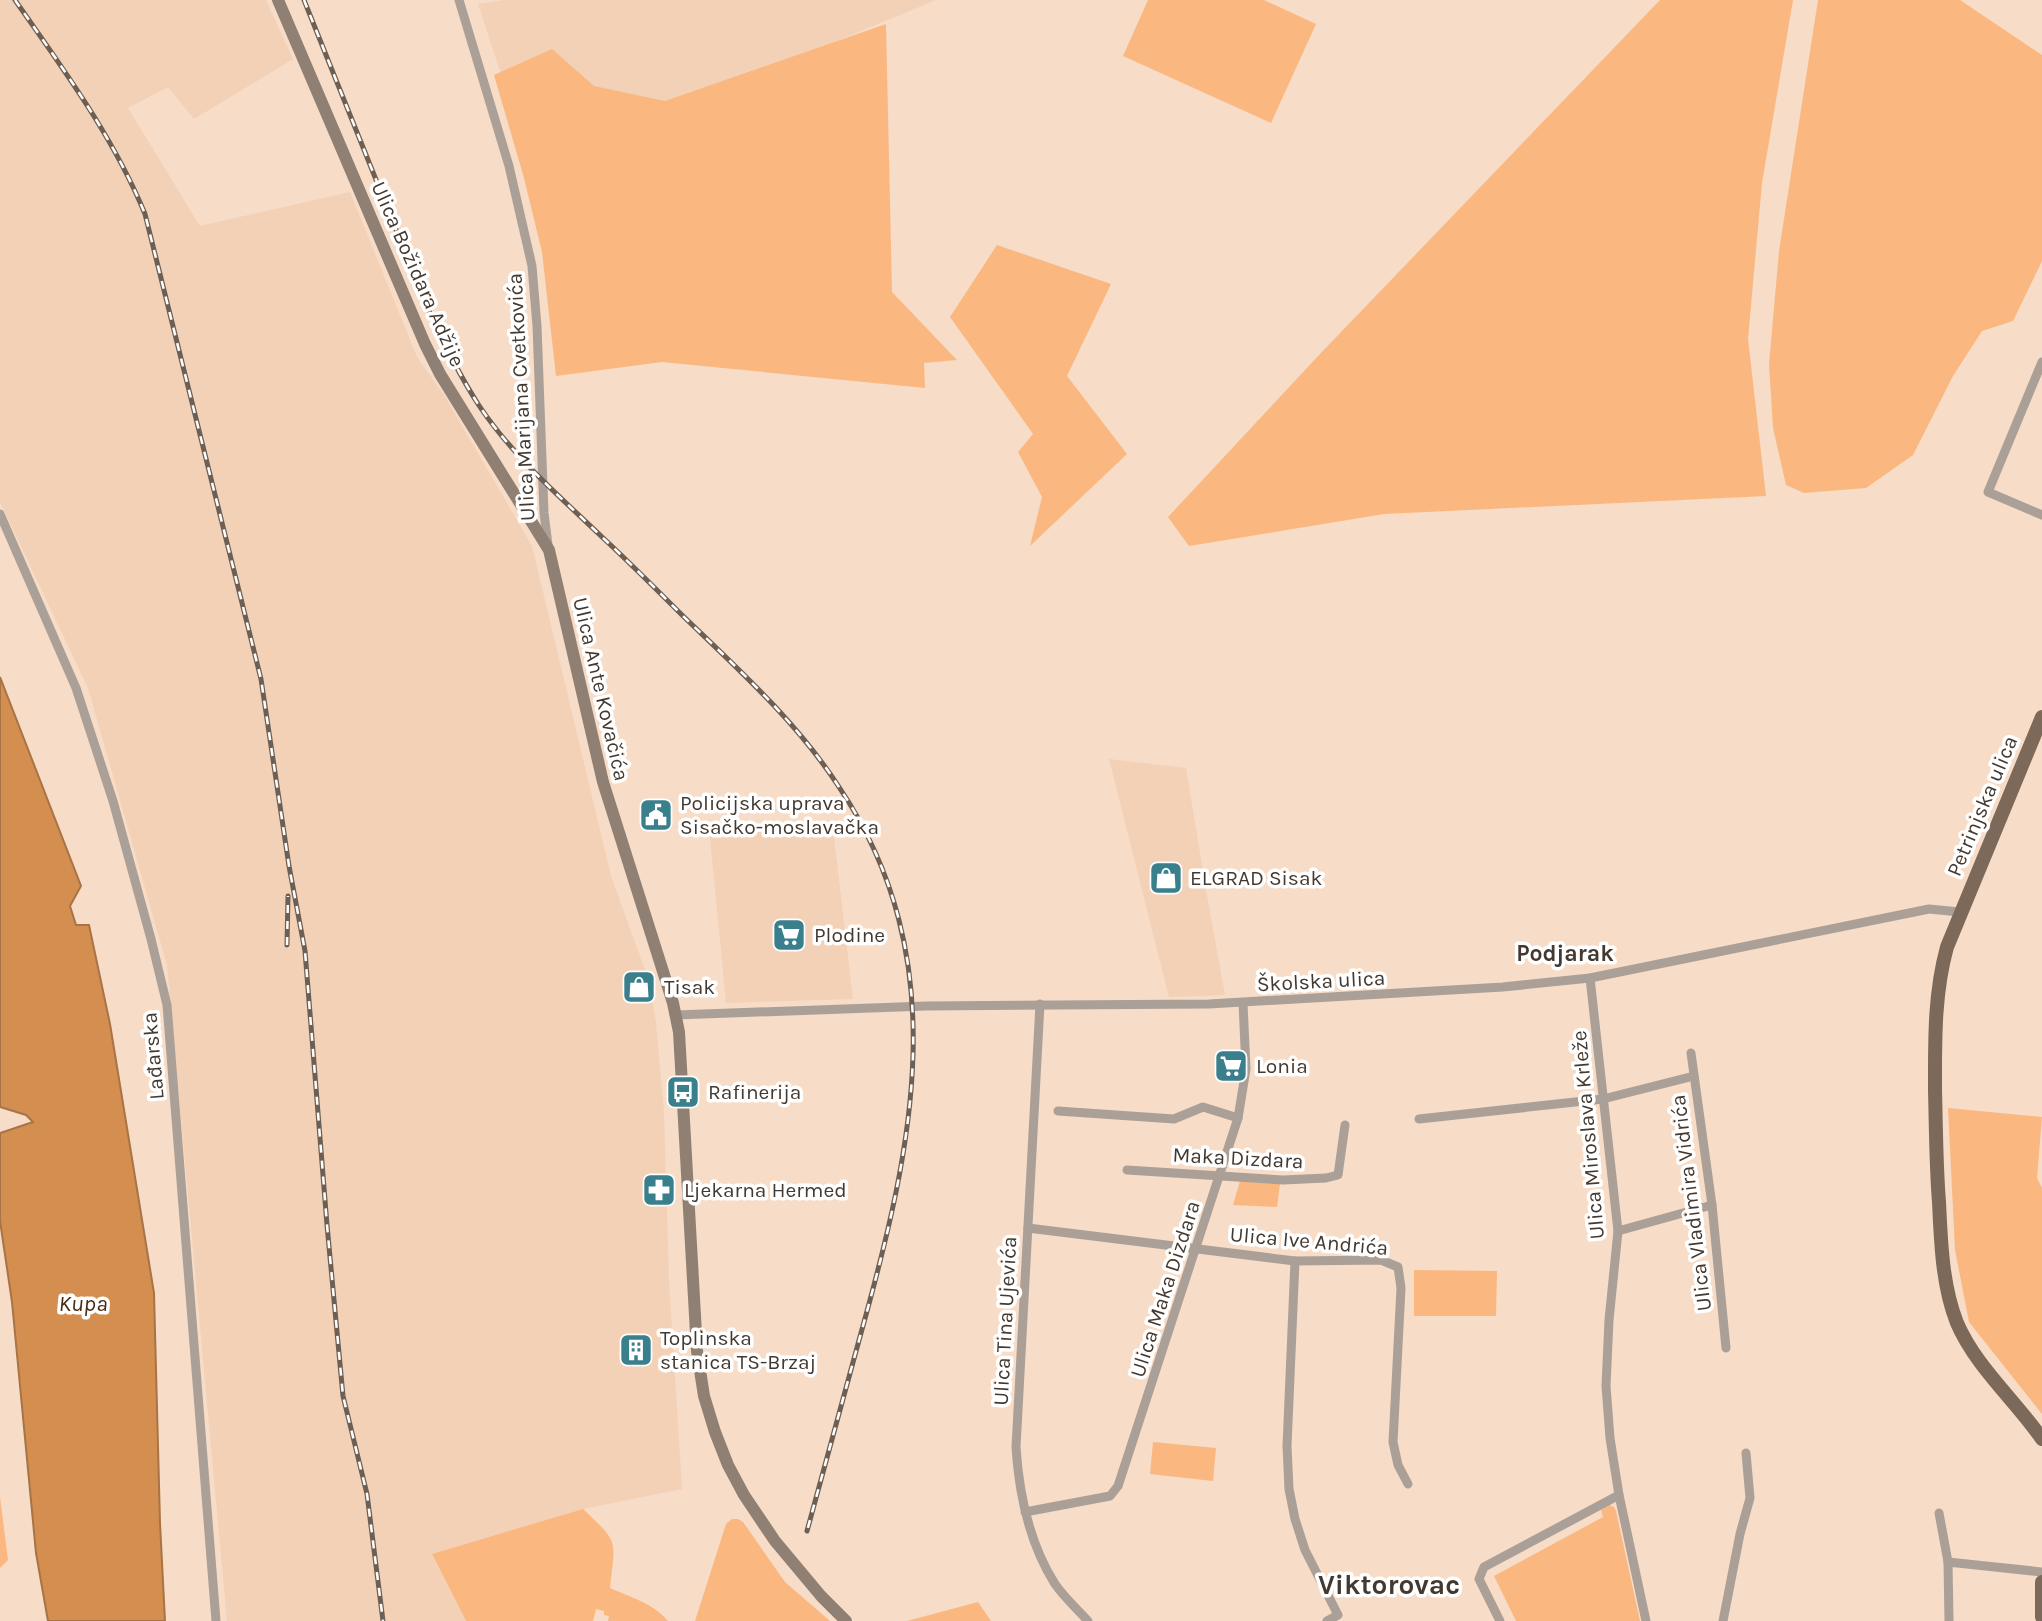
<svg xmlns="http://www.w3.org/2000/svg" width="2042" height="1621" font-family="Karla,sans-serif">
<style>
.built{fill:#f2d1b6}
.green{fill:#fab880}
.water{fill:#d38e50;stroke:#a87446;stroke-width:2}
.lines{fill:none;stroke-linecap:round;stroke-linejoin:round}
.minor{stroke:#aba097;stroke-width:9}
.secondary{stroke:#908073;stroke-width:12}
.primary{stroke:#7d6959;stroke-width:14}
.rail-casing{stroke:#6d5f53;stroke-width:5}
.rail{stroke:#fff;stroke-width:2.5;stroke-dasharray:8;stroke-linecap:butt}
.labels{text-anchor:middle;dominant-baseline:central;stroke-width:7;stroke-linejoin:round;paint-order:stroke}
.street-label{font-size:21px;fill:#433930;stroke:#fff}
.poi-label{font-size:21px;fill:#433930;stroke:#fff;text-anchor:start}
.neighbourhood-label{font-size:23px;font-weight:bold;fill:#433930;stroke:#fff}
.water-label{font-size:23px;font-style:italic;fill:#482b11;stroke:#fff}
.district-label{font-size:28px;font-weight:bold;fill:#433930;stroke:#fff}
</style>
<rect width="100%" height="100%" fill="#f7dcc7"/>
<g class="built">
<polygon points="0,0 266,0 293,59 194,119 168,87 128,108 200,226 350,192 417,357 444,395 532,546 611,876 648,978 656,1022 664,1112 669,1281 682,1489 583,1509 432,1555 466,1621 227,1621 167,965 88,688 0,502"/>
<polygon points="504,0 936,0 670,110 502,77 478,4"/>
<polygon points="1109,759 1186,768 1206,890 1225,995 1169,997"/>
<polygon points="832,820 853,999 726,1003 709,827"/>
</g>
<g class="green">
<polygon points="1148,0 1264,0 1316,24 1271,123 1123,56"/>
<polygon points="1660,0 1793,0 1762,183 1748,339 1766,496 1384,514 1189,546 1168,517 1319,355"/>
<polygon points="1818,0 1960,0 2042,55 2042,261 2013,321 1982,331 1953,376 1913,455 1866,488 1804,493 1786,485 1773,428 1769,364 1779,251"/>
<polygon points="886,24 892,292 957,360 924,363 925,388 662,362 556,376 542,252 524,178 494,75 552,49 594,86 665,101"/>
<polygon points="997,245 1111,284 1067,376 1127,454 1030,546 1042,497 1018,452 1033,434 950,317"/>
<polygon points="1948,1108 2042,1117 2037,1178 2042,1188 2042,1414 1969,1322 1955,1250"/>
<polygon points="1240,1181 1280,1184 1277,1207 1233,1205"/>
<polygon points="1414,1270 1497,1271 1496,1316 1414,1316"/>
<polygon points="1153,1442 1216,1448 1213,1481 1150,1474"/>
<polygon points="0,1497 8,1560 0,1568"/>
<polygon points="1609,1505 1614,1507 1616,1511 1640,1621 1516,1621 1494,1576 1603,1517 1601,1510"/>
<path d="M583,1509C620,1544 615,1539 610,1588C630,1597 653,1603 668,1621H608L609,1616L604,1615V1611L596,1609L593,1621H466L432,1554Z"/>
<polygon points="732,1519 738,1519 743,1522 785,1582 830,1621 695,1621 726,1524"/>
<polygon points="978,1602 991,1621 907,1621"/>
</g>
<polygon class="water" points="0,677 81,886 70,906 76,925 89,925 110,1024 154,1293 160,1523 165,1621 48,1621 36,1553 12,1302 0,1221 0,1133 33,1122 26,1115 0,1107"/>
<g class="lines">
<g class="minor">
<polyline points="459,0 509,166 532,266 537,326 544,513 548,545"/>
<polyline points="2042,362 1988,492 2042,515"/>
<polyline points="0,514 76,688 113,801 151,939 167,1005 216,1621"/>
<polyline points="1590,978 1618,1231 1609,1320 1606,1386 1610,1438 1619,1495 1646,1621"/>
<path d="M1040,1004L1016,1447C1019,1494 1029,1543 1055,1584C1064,1597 1077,1609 1088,1621"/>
<polyline points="676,1015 926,1006 1209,1004 1503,987 1590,978 1929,909 1960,912"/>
<polyline points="1691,1053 1712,1205 1726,1348"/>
<polyline points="1058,1111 1174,1119 1203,1107 1238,1118"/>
<polyline points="1419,1119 1603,1099 1694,1076"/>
<polyline points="1127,1170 1283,1180 1326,1178 1338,1175 1345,1125"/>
<polyline points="1028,1228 1295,1261 1381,1260 1398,1267 1401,1288 1393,1442 1398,1465 1408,1484"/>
<polyline points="1618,1231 1712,1205"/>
<polyline points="1295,1261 1287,1446 1289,1489 1295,1519 1305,1550 1338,1615 1327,1621"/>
<polyline points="1025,1512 1110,1496 1118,1486 1238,1118 1246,1069 1243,1003"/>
<polyline points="1939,1513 1948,1562"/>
<polyline points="1500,1621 1479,1579 1484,1567 1619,1495"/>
<polyline points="1723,1621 1740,1534 1750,1498 1746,1453"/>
<polyline points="1949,1621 1948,1562 2042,1572"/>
</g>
<polyline class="secondary" points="278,0 425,344 440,374 549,550 603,782 673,1003 679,1032 697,1351 704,1396 715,1432 728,1465 744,1495 775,1541 821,1596 846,1621"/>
<g class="primary">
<path d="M2042,717L1947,947C1934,994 1935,1042 1935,1090C1936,1127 1936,1165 1939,1202C1941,1242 1942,1285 1957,1323C1976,1367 2015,1400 2042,1439"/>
<polyline points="2042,1582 2042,1617"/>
</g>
<defs>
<g id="rail">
<path d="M15,0C63,69 113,136 145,214L261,679L289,866L305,951L327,1225L343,1396L367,1494L383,1621"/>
<path d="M304,0L427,307C443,341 459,375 480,407C513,456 558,495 601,536C628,561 655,588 682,615C737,668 797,722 839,787C955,960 913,1146 861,1333C843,1399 825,1465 807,1531"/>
<polyline points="287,945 288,896"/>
</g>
</defs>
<use href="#rail" class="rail-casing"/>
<use href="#rail" class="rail"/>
</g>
<defs>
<symbol id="civic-square" viewBox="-11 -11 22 22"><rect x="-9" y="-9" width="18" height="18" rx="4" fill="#397f8c" stroke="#fff"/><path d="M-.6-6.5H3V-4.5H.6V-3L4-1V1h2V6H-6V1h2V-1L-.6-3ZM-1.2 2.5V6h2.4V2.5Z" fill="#fff"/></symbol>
<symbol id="shop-square" viewBox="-11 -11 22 22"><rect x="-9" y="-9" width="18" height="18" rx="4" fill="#397f8c" stroke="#fff"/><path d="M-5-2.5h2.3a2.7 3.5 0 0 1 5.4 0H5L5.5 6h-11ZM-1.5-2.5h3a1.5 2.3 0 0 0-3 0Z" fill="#fff"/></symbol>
<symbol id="supermarket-square" viewBox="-11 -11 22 22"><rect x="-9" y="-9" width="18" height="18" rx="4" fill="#397f8c" stroke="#fff"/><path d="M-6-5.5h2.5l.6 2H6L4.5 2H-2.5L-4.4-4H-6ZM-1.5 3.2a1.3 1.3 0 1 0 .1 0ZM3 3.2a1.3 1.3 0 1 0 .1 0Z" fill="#fff"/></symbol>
<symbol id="bus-square" viewBox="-11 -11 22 22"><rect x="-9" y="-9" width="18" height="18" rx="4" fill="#397f8c" stroke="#fff"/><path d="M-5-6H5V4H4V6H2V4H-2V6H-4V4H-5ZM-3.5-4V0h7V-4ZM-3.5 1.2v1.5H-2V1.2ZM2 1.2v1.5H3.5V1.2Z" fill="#fff"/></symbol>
<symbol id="pharmacy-square" viewBox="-11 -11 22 22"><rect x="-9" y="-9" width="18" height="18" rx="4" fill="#397f8c" stroke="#fff"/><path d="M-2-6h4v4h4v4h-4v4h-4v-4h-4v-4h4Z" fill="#fff"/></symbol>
<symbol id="building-square" viewBox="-11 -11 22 22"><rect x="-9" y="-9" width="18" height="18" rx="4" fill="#397f8c" stroke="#fff"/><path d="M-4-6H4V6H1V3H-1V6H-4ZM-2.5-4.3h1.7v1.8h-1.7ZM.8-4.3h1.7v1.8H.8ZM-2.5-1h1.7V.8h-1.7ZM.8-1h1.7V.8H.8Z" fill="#fff"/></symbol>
</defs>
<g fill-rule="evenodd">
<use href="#civic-square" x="637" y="796" width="38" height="38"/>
<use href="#shop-square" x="1147" y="859" width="38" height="38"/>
<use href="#supermarket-square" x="770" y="916" width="38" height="38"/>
<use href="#shop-square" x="620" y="968" width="38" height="38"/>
<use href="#supermarket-square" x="1212" y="1047" width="38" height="38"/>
<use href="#bus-square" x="664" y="1073" width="38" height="38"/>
<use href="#pharmacy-square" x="640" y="1171" width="38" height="38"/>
<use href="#building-square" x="617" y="1331" width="38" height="38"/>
</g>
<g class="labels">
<g class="street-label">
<text transform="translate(418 274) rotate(66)">Ulica Božidara Adžije</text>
<text transform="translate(521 397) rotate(-93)">Ulica Marijana Cvetkovića</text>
<text transform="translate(601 689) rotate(77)">Ulica Ante Kovačića</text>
<text transform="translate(1982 806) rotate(-67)">Petrinjska ulica</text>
<text transform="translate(1321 981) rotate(-3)">Školska ulica</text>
<text transform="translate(153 1056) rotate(-95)">Lađarska</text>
<text transform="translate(1588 1135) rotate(-95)">Ulica Miroslava Krleže</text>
<text transform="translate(1238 1158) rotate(3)">Maka Dizdara</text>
<text transform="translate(1691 1203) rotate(-97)">Ulica Vladimira Vidrića</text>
<text transform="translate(1309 1241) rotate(5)">Ulica Ive Andrića</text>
<text transform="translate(1165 1289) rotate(-72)">Ulica Maka Dizdara</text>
<text transform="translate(1005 1321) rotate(-87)">Ulica Tina Ujevića</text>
</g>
<g class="poi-label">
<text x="680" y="803">Policijska uprava<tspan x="680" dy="24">Sisačko-moslavačka</tspan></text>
<text x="1190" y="878">ELGRAD Sisak</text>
<text x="814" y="935">Plodine</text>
<text x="664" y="987">Tisak</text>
<text x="1256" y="1066">Lonia</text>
<text x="708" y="1092">Rafinerija</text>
<text x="684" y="1190">Ljekarna Hermed</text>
<text x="660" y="1338">Toplinska<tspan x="660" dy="24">stanica TS-Brzaj</tspan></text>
</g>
<g class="neighbourhood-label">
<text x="1565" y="953">Podjarak</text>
</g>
<g class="water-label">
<text x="83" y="1303">Kupa</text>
</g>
<g class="district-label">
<text x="1389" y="1584">Viktorovac</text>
</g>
</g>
</svg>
